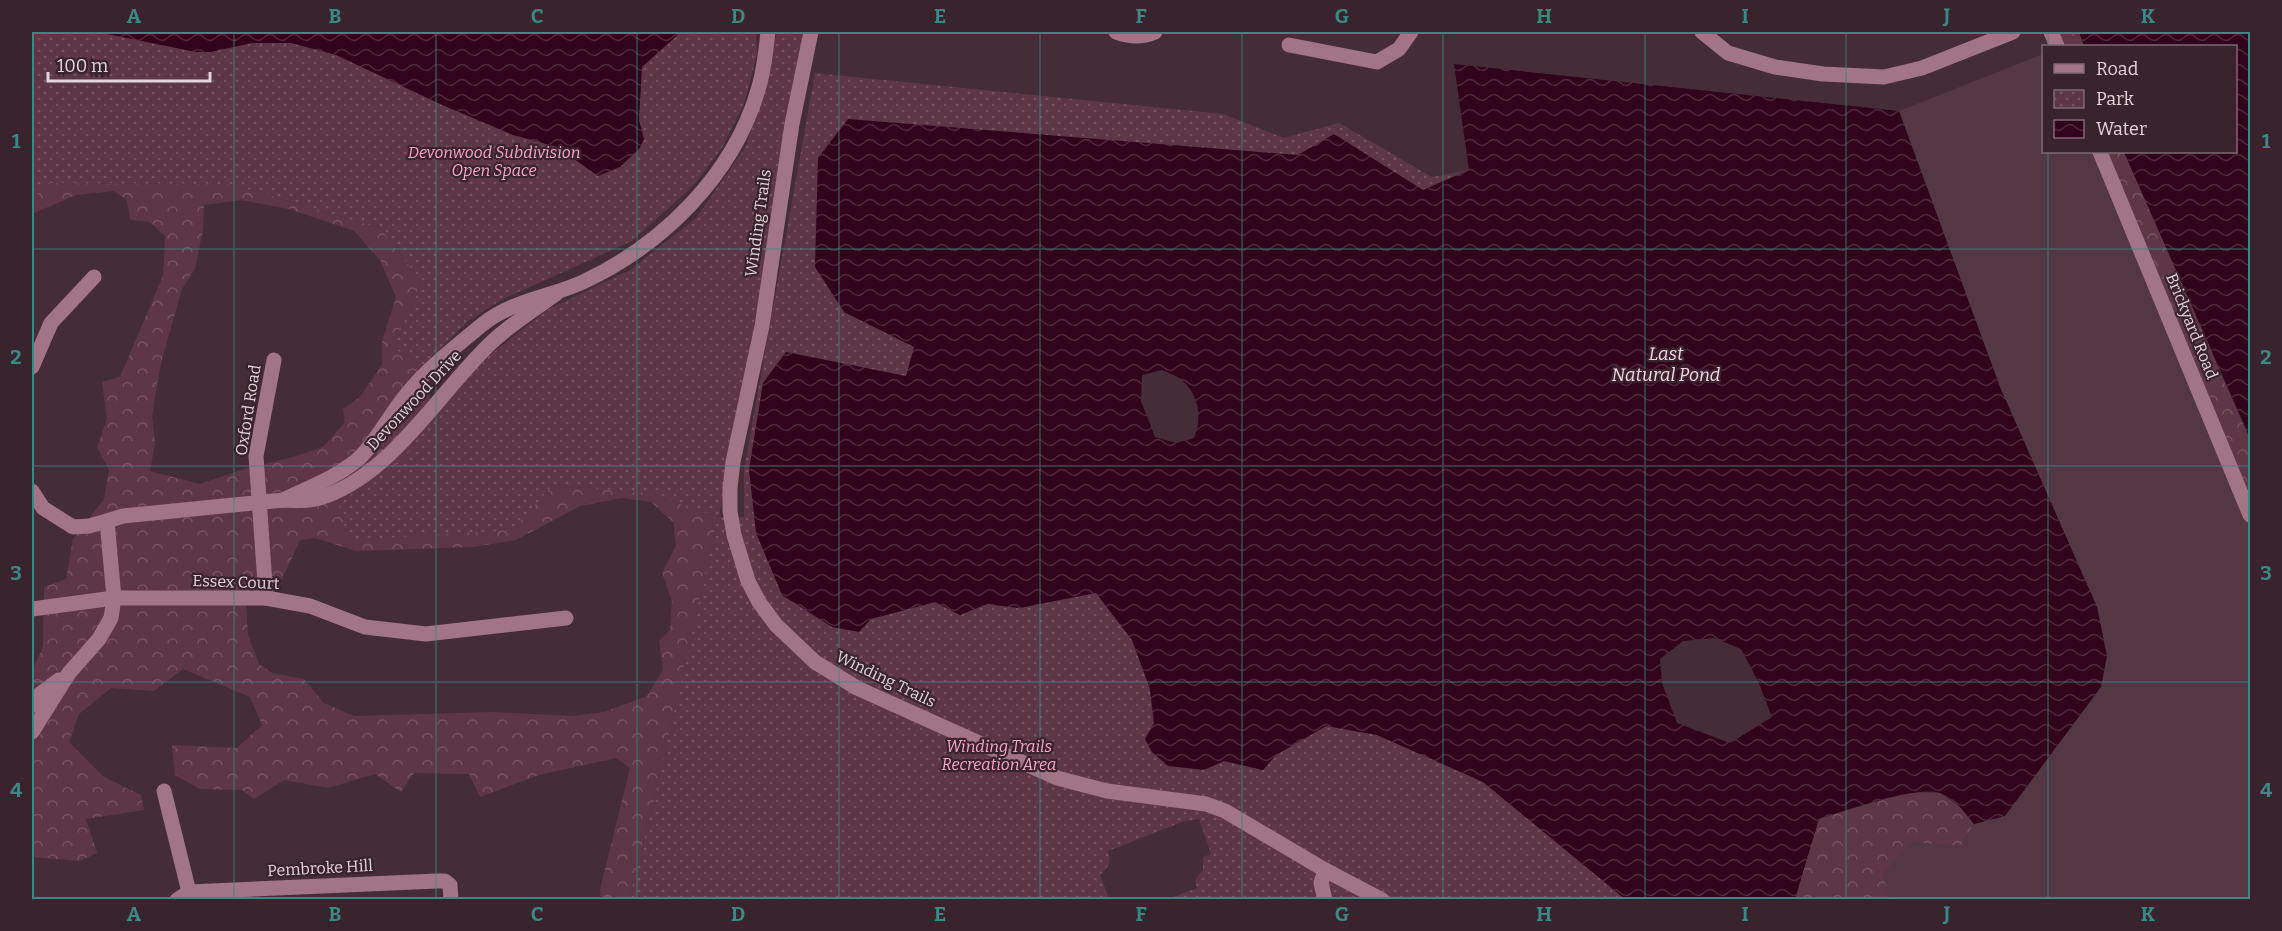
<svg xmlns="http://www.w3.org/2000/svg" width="2282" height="931" font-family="Bitter,serif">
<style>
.built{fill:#533742}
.forest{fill:url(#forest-crowns);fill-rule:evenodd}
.park{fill:url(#park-dots)}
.water{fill:url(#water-waves);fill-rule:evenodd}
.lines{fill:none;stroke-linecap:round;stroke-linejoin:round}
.minor{stroke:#a17486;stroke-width:15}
.grid{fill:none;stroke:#3a8984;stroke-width:1.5;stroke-opacity:0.55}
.labels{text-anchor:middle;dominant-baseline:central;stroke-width:4.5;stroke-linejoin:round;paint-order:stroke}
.park-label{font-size:16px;font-style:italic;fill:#fca7cb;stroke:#39232c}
.street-label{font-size:16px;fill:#e4d5da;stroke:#39232c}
.water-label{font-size:18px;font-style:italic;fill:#fbd8e5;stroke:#39232c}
.neatline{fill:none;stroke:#3a8984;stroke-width:2}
.grid-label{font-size:20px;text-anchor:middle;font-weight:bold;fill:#3a8984}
</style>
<defs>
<pattern id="forest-crowns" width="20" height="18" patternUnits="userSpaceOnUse" patternTransform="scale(1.5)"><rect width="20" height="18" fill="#5e3747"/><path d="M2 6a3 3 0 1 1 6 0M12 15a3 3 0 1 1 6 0" fill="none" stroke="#755361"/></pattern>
<pattern id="park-dots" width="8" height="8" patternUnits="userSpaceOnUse" patternTransform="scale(1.5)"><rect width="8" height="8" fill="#5e3747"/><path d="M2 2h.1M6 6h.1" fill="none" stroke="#755361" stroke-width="1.8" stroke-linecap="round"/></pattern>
<pattern id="water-waves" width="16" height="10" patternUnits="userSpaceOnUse" patternTransform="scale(1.5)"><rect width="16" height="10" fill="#31041c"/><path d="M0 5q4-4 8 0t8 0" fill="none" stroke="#4f283c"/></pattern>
</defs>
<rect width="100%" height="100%" fill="#442d36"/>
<polygon class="built" points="2043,54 2044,152 2100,152 2250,515 2250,899 1890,899 1883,874 1912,841 1961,846 1974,824 2005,816 2097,607 2000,387 1899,111"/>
<g class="forest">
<polygon points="2051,32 2079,32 2084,46 2057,46"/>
<polygon points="2100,152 2124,152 2248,435 2250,442 2250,515"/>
<path d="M48,183L232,184L380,228L422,282L393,348L424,365L433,415L403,461L338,503L512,530L553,485L648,493L718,517L655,797L629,899H601L600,890L630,768L616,758L539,775L480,797L469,774L414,773L401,792L375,774L328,788L284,780L254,799L242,790L200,789L175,775L172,745L237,748L262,725L250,697L183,669L154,691L111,688L79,714L69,742L104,777L141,795L144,810L86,819L97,853L80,861L32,857V671L43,647L44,587L66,579L73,539L104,499L109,470L97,447L107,419L102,382L120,377L163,276L165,236L150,222L130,220L127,200L114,191L76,195L32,214V199ZM241,200L289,209L354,231L380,260L396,297L382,341V365L360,397L343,409L345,422L323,447L290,458L241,470L200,484L150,471L155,443L152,415L161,363L182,289L195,269L203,229L204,205ZM622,498L651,502L673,522L676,546L662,573L672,601L670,630L659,641L663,670L647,696L604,712L572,716L492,712L354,716L324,703L304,679L272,673L259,664L248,635L246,605L254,590L282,580L300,540L315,538L356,551L473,547L516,540L580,506Z"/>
<polygon points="1909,792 1940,793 1960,807 1974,824 1961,846 1912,842 1883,874 1890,899 1795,900 1818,819"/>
</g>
<g class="park">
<polygon points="32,32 756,32 757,54 744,104 722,148 693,186 632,241 503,299 468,321 424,365 393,348 422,282 380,228 232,184 48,183 32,199"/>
<path d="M777,32H808L719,517H744V470L815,73L1223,114L1284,138L1339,123L1432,177L1469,170L1422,190L1334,134L1298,155L844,312L915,347L906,377L786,352L763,383L749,470L832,627L859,631L871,619L935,602L960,615L987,604L1019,608L1096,593L1132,640L1150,689L1154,723L1203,770L1224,761L1263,770L1276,755L1326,726L1377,735L1483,782L1625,899H1168L1197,888L1195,880L1203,870V857L1211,854L1199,819L1182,822L1108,851C1112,863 1108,867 1100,875L1109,899H629L655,797L718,517L648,493L553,485L513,530L349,540L338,503L403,461L433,415L490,355L547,310L630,270L696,218L745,148L764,95Z"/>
</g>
<g class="water">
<polygon points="97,32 681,32 642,67 639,120 644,139 640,148 620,167 598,176 557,147 513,135 442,105 336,55 291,43 252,43 211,52 196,52"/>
<polygon points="2079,32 2250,32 2250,438 2124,152 2236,152 2236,46 2084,46"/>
<path d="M1454,64L1899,111L2000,387L2097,607L2107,656L2101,687L2005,816L1974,824C1965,813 1955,798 1940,793C1917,785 1844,811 1819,819L1795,899H1625L1483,782L1377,735L1326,726L1276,755L1263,770L1224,761L1204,770L1168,766L1152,752L1145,739L1154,723L1150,689L1132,640L1096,593L1019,608L987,604L960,615L935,602L871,619L859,632L832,627L782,595L756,533L749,470L763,383L786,352L906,376L914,347L844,312L815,267L818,158L848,119L1298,155L1334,134L1423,190L1469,170ZM1162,370C1168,373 1178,376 1183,381C1200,397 1202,419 1194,438L1176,443L1155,437L1141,401L1142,375ZM1714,638L1741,649L1758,681L1772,717L1730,743L1677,723L1662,683L1660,659L1683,641Z"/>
</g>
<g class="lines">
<g class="minor">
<polyline points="811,32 792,124 762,326 733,462 730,488 730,511 734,535 748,581 759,602 776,625 815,662 857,688 1057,778 1107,791 1206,804 1225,811 1325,870 1382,900"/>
<path d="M1116,32C1129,37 1141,38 1155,32"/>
<polyline points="1702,32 1728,53 1775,67 1823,74 1884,77 1922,68 2013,32"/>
<polyline points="2051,32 2057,46"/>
<polyline points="1289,45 1377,62 1399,49 1411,32"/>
<polyline points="2100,152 2250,515"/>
<polyline points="32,367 51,323 94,277"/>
<polyline points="32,491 43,508 73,527 89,526 107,521"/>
<path d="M285,499C310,487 335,478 357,460C372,448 390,415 403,399C425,370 455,347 483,324C511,301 550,297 583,282C662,245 733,176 758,90C764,71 766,51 768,32"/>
<polyline points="266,598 256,456 274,360"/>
<polyline points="32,609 114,598 266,598 310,606 365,627 426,634 566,618"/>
<polyline points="32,706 40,694 59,680"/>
<path d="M32,732L69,673L99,639L111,618L114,598L107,521L123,516C173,511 223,506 273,501C291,499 308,503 326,496C396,470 441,389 494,340C513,323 535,309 556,294"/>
<polyline points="164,791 189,892"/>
<polyline points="177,900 189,892 437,881 445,881 450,885 451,900"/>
<polyline points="1325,900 1321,883 1325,870"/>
</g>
</g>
<path class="grid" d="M234,32V900M436,32V900M637,32V900M839,32V900M1040,32V900M1242,32V900M1443,32V900M1645,32V900M1846,32V900M2048,32V46M2048,152V900M32,249H2250M32,466H2250M32,682H2250"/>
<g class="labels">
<g class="park-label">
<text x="494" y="152">Devonwood Subdivision<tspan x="494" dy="18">Open Space</tspan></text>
<text x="999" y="746">Winding Trails<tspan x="999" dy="18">Recreation Area</tspan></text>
</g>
<g class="street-label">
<text transform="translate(758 223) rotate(-82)">Winding Trails</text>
<text transform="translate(2192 326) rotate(68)">Brickyard Road</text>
<text transform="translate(414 400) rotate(-47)">Devonwood Drive</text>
<text transform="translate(248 410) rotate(-81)">Oxford Road</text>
<text transform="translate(236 582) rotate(2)">Essex Court</text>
<text transform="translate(886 679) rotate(26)">Winding Trails</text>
<text transform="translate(320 868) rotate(-3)">Pembroke Hill</text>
</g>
<g class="water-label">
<text x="1666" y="354">Last<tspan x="1666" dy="21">Natural Pond</tspan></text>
</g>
</g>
<rect width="2282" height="931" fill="none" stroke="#39232c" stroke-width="66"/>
<rect x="2042" y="45" width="195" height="108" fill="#39232c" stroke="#7d6a72" stroke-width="1.5"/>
<rect x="2054" y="64" width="30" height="9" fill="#a17486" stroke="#7d6a72" stroke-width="1.5"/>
<text x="2096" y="75" font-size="18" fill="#e4d5da">Road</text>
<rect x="2054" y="90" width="30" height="18" fill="url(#park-dots)" stroke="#7d6a72" stroke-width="1.5"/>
<text x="2096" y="105" font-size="18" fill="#e4d5da">Park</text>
<rect x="2054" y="120" width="30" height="18" fill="url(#water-waves)" stroke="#7d6a72" stroke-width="1.5"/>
<text x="2096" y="135" font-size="18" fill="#e4d5da">Water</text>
<path d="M48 72v9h162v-9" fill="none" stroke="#e4d5da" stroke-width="3"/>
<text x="57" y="72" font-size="18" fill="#e4d5da" stroke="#39232c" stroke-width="4.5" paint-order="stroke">100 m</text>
<rect x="33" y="33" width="2216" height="865" class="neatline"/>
<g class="grid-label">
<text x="134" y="23">A</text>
<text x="335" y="23">B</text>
<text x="537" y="23">C</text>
<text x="738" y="23">D</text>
<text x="940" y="23">E</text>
<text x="1141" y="23">F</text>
<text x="1342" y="23">G</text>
<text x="1544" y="23">H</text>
<text x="1745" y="23">I</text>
<text x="1947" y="23">J</text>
<text x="2148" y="23">K</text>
<text x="16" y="148">1</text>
<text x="2266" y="148">1</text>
<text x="16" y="364">2</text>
<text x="2266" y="364">2</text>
<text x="16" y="580">3</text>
<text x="2266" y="580">3</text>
<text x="16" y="797">4</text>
<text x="2266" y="797">4</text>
<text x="134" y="921">A</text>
<text x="335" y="921">B</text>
<text x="537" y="921">C</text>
<text x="738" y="921">D</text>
<text x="940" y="921">E</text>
<text x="1141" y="921">F</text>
<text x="1342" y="921">G</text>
<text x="1544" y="921">H</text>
<text x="1745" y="921">I</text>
<text x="1947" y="921">J</text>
<text x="2148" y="921">K</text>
</g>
</svg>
